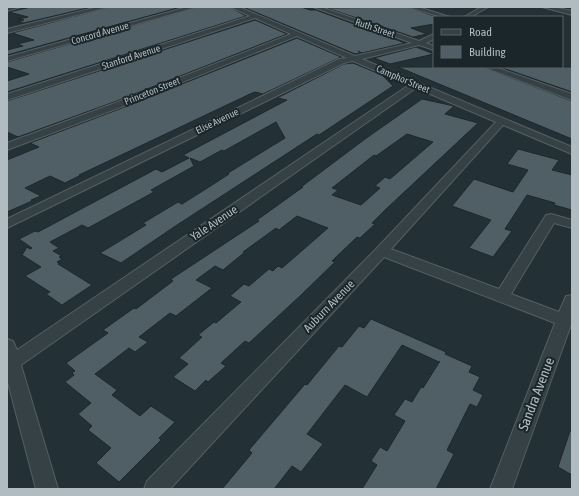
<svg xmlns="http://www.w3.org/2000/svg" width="579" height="496" font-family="'Asap Condensed',sans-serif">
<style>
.building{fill:#505f65;stroke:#1d282c;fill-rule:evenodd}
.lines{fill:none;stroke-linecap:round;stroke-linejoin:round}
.minor-casing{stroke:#545f63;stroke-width:2}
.minor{fill:#364146;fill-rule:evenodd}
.labels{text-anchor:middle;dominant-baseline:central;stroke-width:4;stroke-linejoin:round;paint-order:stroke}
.far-street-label{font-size:10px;fill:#b1bcc2;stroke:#1b262a}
.street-label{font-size:12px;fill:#b1bcc2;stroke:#1b262a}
.near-street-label{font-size:14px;fill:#b1bcc2;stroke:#1b262a}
</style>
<rect width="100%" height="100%" fill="#233035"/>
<g class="building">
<polygon points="31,7 92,7 24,23 18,22 24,20 18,19 28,17 9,12"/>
<polygon points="109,7 181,7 7,55 7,50 23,46 17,44 34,40 12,33"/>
<polygon points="197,7 230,7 246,16 7,92 7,81 29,74 7,67 7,62"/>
<polygon points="243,7 301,7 310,10 316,10 405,43 362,53 358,51 360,53 355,54"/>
<polygon points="408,7 434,16 434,24 411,28 427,34 413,37 327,8"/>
<polygon points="255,20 287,34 114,102 18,137 7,132 7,101"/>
<polygon points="297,38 341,57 263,94 255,92 250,94 79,175 81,175 65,183 50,176 25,188 41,196 31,200 32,201 7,212 7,160 39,147 30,143 122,108"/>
<polygon points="416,47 434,54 390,64 374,58"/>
<polygon points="353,63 382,75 393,86 319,135 317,134 174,227 121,263 100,253 146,225 143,223 178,202 182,204 209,187 229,174 228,173 285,138 276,122 224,151 222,150 200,162 190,158 194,166 151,190 154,192 88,228 82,225 50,242 59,248 53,251 62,256 59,257 62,259 57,262 60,263 58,264 92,285 62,305 46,294 50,292 25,276 41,267 22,255 27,247 30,249 32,248 19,239 35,231 38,232 156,169 162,172 189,158 183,155 287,100 277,98 344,64"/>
<polygon points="398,67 483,67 572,101 572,139"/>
<polygon points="500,67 572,67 572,92"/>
<path d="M422,99L454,106L445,114L478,123L384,211L372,223L375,224L360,238L357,237L332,261L335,262L300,296L249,343L245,341L221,363L226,366L208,382L206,380L195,391L173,377L188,364L179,358L202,337L198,335L214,322L216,323L241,302L230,296L244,284L249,286L269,269L273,271L278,266L282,268L328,228L297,216L279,230L276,228L272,231L243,252H245L223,270L215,266L196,280L212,288L176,316L170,313L139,337L148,342L135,352L129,348L95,374L117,390L112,395L140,416L151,406L175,422L159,438L161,440L119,482L96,463L111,448L88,430L92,426L78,414L91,403L65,382L74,375L72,373L75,371L66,363L108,333L103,330L134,308L136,309L173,281L171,279L259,221L257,220L303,187H301L365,139ZM407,134L433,142L390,179L385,177L375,186L380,188L361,205L332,195L338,190L332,188L374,155L376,156Z"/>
<polygon points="518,149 559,160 552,170 572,175 572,210 554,205 555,203 527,195 505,229 512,231 493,257 469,248 491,220 452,206 474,179 513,192 528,170 507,164"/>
<polygon points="371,319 446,352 445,354 472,366 469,372 480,377 473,390 483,395 477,407 470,404 447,450 454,454 436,489 362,489 377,465 371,461 380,447 387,451 405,421 394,415 405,399 412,402 421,387 423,388 440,361 439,362 402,345 367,397 345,385 307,434 323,444 301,472 292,466 274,489 222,489 252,453 249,450 305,384 307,385 339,346 342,347 359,326 364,328"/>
<polygon points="570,431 572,431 572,475 558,467"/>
</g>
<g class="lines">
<defs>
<g id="minor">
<polygon points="7,7 21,7 7,11"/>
<polygon points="98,7 108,7 7,33 7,29"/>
<polygon points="187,7 196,7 7,61 7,57"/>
<polygon points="231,7 239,7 355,56 412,43 313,7 321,7 419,41 434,34 434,39 426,43 434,46 434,50 419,45 362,59 572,147 572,154 503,125 391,249 499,289 546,215 551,214 572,220 572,228 554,223 511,294 559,312 566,296 572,295 572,322 512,489 490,489 555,323 384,257 170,489 144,489 147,481 377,248 496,122 416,88 21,365 58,489 36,489 7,379 7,339 13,341 17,350 409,85 353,61 344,63 7,228 7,219 339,59 347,58 297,36 121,107 7,150 7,143 115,103 291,34 255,18 7,100 7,94 250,16"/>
<polygon points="409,7 418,7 450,17 441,17"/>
<polygon points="481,7 488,7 471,17 464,17"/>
<polygon points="542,7 553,7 572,11 572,15"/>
<polygon points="484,67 495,67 572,94 572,100"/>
</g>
</defs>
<use href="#minor" class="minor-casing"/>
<use href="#minor" class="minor"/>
</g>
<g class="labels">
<g class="far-street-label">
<text transform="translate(375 28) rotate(19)">Ruth Street</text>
<text transform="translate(100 33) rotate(-16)">Concord Avenue</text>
<text transform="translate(131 57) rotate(-18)">Stanford Avenue</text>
<text transform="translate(403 79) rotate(23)">Camphor Street</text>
<text transform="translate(152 91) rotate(-22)">Princeton Street</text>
<text transform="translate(217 121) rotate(-26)">Elise Avenue</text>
</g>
<g class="street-label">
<text transform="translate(214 223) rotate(-34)">Yale Avenue</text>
<text transform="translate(329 306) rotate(-46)">Auburn Avenue</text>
</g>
<g class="near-street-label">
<text transform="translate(536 394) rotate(-69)">Sandra Avenue</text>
</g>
</g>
<rect width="579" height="496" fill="none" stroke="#b1bcc2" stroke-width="16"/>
<rect x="433" y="16" width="130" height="52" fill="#1b262a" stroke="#576267"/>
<rect x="441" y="29" width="20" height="6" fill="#364146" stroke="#576267"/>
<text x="469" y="36" font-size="12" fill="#b1bcc2">Road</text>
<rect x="441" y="46" width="20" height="12" fill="#505f65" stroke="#576267"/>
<text x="469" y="56" font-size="12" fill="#b1bcc2">Building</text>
</svg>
